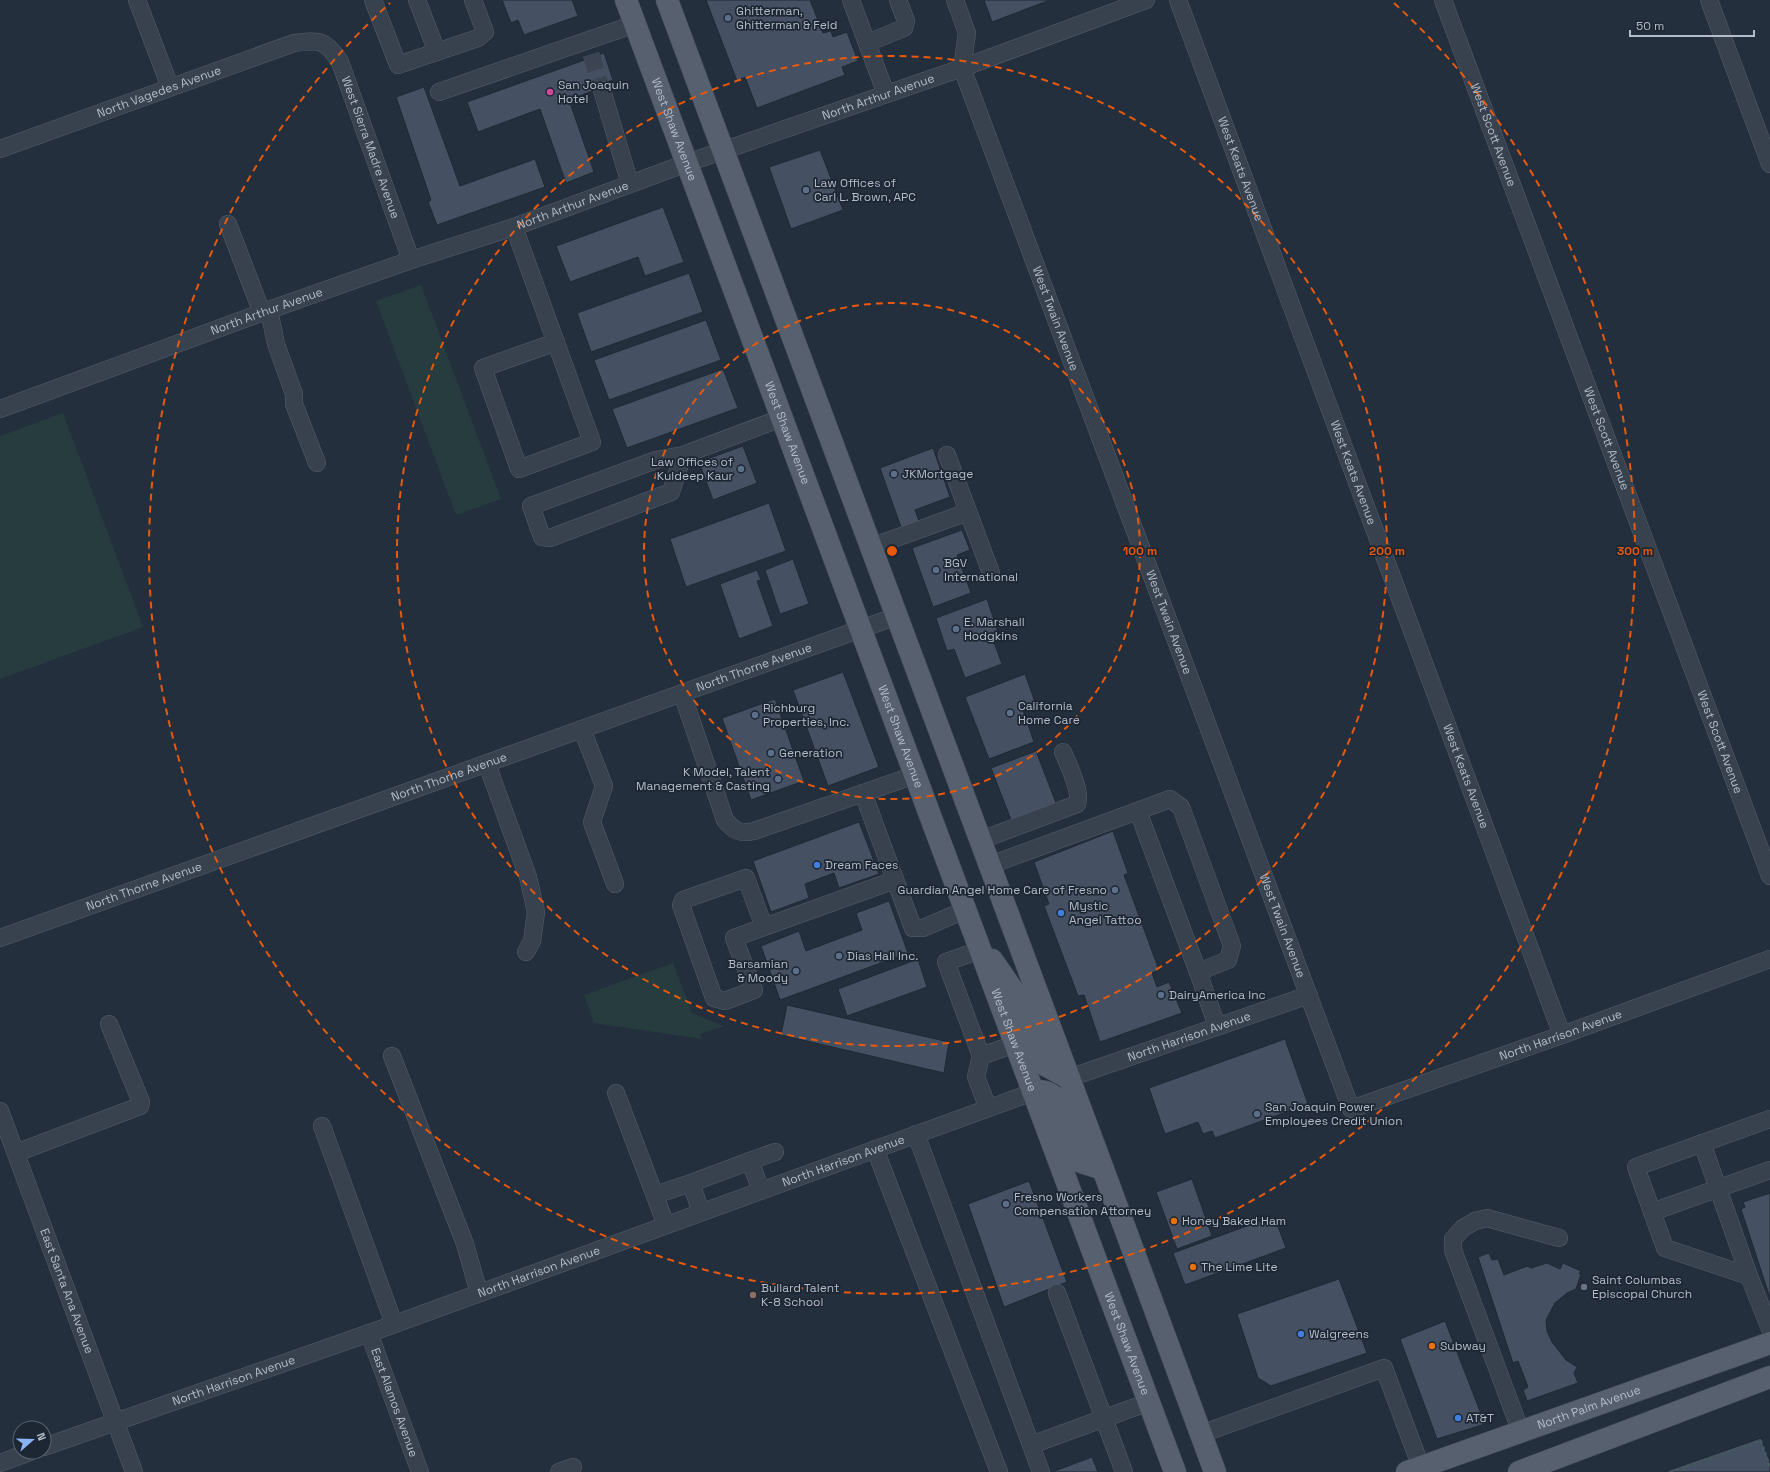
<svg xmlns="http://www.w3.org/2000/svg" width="1770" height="1472" font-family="'Space Grotesk',sans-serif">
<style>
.green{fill:#263c3f}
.building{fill:#455162;stroke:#1f2835}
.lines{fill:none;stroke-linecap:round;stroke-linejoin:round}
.minor-tunnel{stroke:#3a4453;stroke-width:17;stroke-dasharray:17 8;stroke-linecap:butt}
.minor-casing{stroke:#565f6c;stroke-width:18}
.major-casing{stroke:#414a57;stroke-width:23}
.path{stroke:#44595c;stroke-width:2.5;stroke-dasharray:3 3;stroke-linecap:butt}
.minor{stroke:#38414e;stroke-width:17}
.major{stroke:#56606e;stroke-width:22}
.ring{fill:none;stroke:#e8590c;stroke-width:2;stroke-dasharray:7 5}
.service-dot{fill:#5c6f8a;stroke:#1d2633;stroke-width:1.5}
.hotel-dot{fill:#d1479c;stroke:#1d2633;stroke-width:1.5}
.shop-dot{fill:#3f7fe0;stroke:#1d2633;stroke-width:1.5}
.food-dot{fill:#e8710a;stroke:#1d2633;stroke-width:1.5}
.worship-dot{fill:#6b7280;stroke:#1d2633;stroke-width:1.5}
.education-dot{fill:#8d6e63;stroke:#1d2633;stroke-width:1.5}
.labels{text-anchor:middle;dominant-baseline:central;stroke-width:3.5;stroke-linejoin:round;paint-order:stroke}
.poi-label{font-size:12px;fill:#b4bcc9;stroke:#1d2633;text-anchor:start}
.street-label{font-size:12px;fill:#b4bcc9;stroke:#1d2633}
.centre{fill:#e8590c;stroke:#1d2633;stroke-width:2}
.ring-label{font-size:12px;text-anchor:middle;font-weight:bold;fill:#e8590c;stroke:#1d2633;stroke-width:3.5;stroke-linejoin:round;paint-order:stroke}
</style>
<rect width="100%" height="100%" fill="#242f3e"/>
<g class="green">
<polygon points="421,285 501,499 456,515 376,301"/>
<polygon points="63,413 143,627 0,679 0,436"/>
<polygon points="673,963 692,1013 724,1026 700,1034 702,1039 594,1023 584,995"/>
</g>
<g class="building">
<polygon points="502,0 572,0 578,16 524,35 518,20 511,23"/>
<polygon points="706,0 810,0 823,33 831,31 833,37 847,32 858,61 842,67 845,75 757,108 745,77 737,81"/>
<polygon points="984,0 1050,0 992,22"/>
<polygon points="604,53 613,80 599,85 600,88 569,100 594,172 566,183 540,109 478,132 467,102"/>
<polygon points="424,87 460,186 535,159 545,187 437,225 428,202 431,200 396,97"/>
<polygon points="820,150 843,210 791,229 769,167"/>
<polygon points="663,207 684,262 645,276 638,257 570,282 556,246"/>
<polygon points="689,273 703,312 591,352 577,313"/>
<polygon points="706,320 721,360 609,400 594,360"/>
<polygon points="723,369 738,408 627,448 612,409"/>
<polygon points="743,446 757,483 713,500 699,462"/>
<polygon points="933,448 950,497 915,510 920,524 902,530 880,468"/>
<polygon points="769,503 786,551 686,587 670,539"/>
<polygon points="962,530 970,550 957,555 971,593 933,607 912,548"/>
<polygon points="793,559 809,604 780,614 765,570"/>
<polygon points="757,570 761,580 757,581 773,626 739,639 720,584"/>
<polygon points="987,599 998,632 991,634 1002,664 965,678 954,649 947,651 936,618"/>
<polygon points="843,672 879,767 828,786 793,690"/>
<polygon points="1025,674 1035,702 1022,707 1034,742 989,759 965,697"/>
<polygon points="775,699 804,781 751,800 722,718"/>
<polygon points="1036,751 1058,808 1013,825 991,768"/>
<polygon points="859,822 879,874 839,888 834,873 805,884 809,898 771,912 753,861"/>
<polygon points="1113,831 1128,873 1124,875 1159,970 1152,973 1157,987 1169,982 1182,1013 1100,1042 1084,995 1078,996 1044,906 1049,904 1034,862"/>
<polygon points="889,901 908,953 780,1000 761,946 799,931 806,951 862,930 856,913"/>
<polygon points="918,959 927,987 847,1016 838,989"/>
<polygon points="787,1005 949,1042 944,1073 781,1035"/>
<polygon points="1285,1039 1308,1104 1215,1138 1212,1131 1203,1134 1198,1122 1165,1134 1149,1088"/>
<polygon points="1192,1179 1212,1236 1177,1249 1156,1192"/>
<polygon points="1029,1181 1067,1282 1004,1307 968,1204"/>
<polygon points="1770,1193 1770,1298 1741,1209 1745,1207 1743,1202"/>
<polygon points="1274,1216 1286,1248 1185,1285 1173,1253"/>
<polygon points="1489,1253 1492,1260 1498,1259 1504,1275 1527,1266 1531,1268 1547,1263 1560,1269 1563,1263 1581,1271 1579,1274 1581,1274 1576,1289 1567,1293 1555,1303 1546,1320 1547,1331 1552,1342 1566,1360 1577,1367 1574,1373 1578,1383 1527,1401 1523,1390 1528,1387 1518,1361 1513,1363 1478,1257"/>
<polygon points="1339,1279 1367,1353 1271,1386 1258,1378 1237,1314"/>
<polygon points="1445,1321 1485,1424 1437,1439 1400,1339"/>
<polygon points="1761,1438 1770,1463 1770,1472 1664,1472"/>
<polygon points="1092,1457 1098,1472 1052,1472"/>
</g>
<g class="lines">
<polyline class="minor-tunnel" points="591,54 602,90"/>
<defs>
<g id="minor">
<polyline points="137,0 170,87"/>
<polyline points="373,0 398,65 478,38 485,32 473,0"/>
<polyline points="417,0 437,52"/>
<polyline points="851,0 886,94"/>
<path id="s1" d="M955,0L967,33L962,68L1351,1109L1562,1035L1770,959"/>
<path id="s2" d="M1178,0L1562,1035"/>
<path id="s3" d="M1443,0L1770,876"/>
<polyline points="1709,0 1770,164"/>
<polyline points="867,43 904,28 906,21 898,0"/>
<polyline points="602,90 630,184"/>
<polyline points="439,92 635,24"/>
<path id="s4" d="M0,149L294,43C319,40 325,39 340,62L411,260"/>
<polyline points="228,224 262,313"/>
<polyline points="514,227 592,442 519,469 483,368 556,342"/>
<polyline points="269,310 276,344 294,394 294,404 317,463"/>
<path id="s5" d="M0,409L269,310L411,260L514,227L687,163L962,68L1146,0"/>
<polyline points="683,455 671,492 550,538 542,537 531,506 656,460 683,455 782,418"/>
<polyline points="947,455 991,573"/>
<polyline points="871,547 968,512"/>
<path d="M682,693L725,820C734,831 740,834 754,831L915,775"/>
<polyline points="582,729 604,786 592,822 615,884"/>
<polyline points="487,764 528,877 536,912 532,941 526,952"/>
<polyline points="863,793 913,928 923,928 965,910"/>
<polyline points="1138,811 1198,972"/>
<path d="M981,840L1077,804C1082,792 1068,764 1063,752"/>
<polyline points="990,865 1170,799 1181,807 1232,946 1228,960 1198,972 1217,1026"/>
<polyline points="764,927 734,938 754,990 725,1001 714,998 681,905 683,900 746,878 764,927 895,880"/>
<path id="s6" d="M0,938L897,616"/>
<polyline points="980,950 946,962 981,1056 976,1077 988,1108"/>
<polyline points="392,1056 465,1244 479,1293"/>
<polyline points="981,1056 1015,1044"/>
<path id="s7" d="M1069,1078L1309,995"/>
<polyline points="616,1093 666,1225"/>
<path id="s8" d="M0,1111L134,1472"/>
<polyline points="1770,1119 1636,1167 1665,1248 1749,1276 1770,1329"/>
<polyline points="322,1126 394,1324"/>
<polyline points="916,1134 1041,1472"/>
<polyline points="1702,1143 1749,1276"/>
<polyline points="875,1149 999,1472"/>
<polyline points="16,1153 140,1106 141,1102 109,1024"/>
<polyline points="750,1161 775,1152"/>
<polyline points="664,1192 691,1183"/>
<polyline points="701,1212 691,1183 750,1161 761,1190"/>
<polyline points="1652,1212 1770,1170"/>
<polyline points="1057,1293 1124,1472"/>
<path id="s9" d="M369,1333L420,1472"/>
<polyline points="1521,1432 1453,1250 1453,1239 1463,1228 1475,1221 1487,1218 1559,1238"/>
<polyline points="1201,1434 1384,1368 1421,1467"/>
<polyline points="1031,1445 1149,1402"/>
<path id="s10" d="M44,1447L381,1329L1033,1092"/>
<polyline points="0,1463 30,1452"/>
<polyline points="559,1472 573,1467"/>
</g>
<g id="major">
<path id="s11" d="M626,0L1175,1472"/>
<polyline points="667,0 1103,1169 1215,1472"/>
<polyline points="992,960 1019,999 1039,1055 1045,1065 1069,1078"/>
<path d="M1033,1092C1043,1090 1049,1092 1057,1099L1081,1162L1103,1169"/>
<path id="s12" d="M1407,1472L1770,1343"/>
<polyline points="1519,1472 1770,1377"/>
</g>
</defs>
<use href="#minor" class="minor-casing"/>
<use href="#major" class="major-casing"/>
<polyline class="path" points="1670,1472 1761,1441 1770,1467"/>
<use href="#minor" class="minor"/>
<use href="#major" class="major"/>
</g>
<g class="ring">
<circle cx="892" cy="551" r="248"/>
<circle cx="892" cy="551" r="495"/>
<path d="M1394 3A743 743 0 1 1 390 3"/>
</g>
<g class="service-dot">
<circle cx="728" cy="18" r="4"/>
<circle cx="806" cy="190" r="4"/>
<circle cx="741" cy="469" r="4"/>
<circle cx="894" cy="474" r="4"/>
<circle cx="936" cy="570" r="4"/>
<circle cx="956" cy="629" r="4"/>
<circle cx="1010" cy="713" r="4"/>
<circle cx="755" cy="715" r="4"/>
<circle cx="771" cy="753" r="4"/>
<circle cx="778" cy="779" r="4"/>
<circle cx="1115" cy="890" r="4"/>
<circle cx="839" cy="956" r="4"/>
<circle cx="796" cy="971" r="4"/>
<circle cx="1161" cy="995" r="4"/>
<circle cx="1257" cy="1114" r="4"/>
<circle cx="1006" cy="1204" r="4"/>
</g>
<circle class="hotel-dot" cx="550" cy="92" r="4"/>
<g class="shop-dot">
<circle cx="817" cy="865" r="4"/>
<circle cx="1061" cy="913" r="4"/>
<circle cx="1301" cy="1334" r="4"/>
<circle cx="1458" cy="1418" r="4"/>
</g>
<g class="food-dot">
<circle cx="1174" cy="1221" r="4"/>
<circle cx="1193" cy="1267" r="4"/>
<circle cx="1432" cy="1346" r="4"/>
</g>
<circle class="worship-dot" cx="1584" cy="1287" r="4"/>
<circle class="education-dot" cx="753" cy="1295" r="4"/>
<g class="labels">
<g class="poi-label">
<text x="736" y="11">Ghitterman,<tspan x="736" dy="14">Ghitterman &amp; Feld</tspan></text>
<text x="558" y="85">San Joaquin<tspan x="558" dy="14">Hotel</tspan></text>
<text x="814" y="183">Law Offices of<tspan x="814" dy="14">Carl L. Brown, APC</tspan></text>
<text x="733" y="462" text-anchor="end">Law Offices of<tspan x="733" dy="14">Kuldeep Kaur</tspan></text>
<text x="902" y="474">JKMortgage</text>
<text x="944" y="563">BGV<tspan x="944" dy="14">International</tspan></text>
<text x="964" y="622">E. Marshall<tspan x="964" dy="14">Hodgkins</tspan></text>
<text x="1018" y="706">California<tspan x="1018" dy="14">Home Care</tspan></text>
<text x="763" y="708">Richburg<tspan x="763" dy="14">Properties, Inc.</tspan></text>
<text x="779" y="753">Generation</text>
<text x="770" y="772" text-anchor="end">K Model, Talent<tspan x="770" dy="14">Management &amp; Casting</tspan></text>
<text x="825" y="865">Dream Faces</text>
<text x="1107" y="890" text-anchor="end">Guardian Angel Home Care of Fresno</text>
<text x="1069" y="906">Mystic<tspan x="1069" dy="14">Angel Tattoo</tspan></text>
<text x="847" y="956">Dias Hall Inc.</text>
<text x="788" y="964" text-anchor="end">Barsamian<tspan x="788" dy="14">&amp; Moody</tspan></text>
<text x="1169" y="995">DairyAmerica Inc</text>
<text x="1265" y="1107">San Joaquin Power<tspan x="1265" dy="14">Employees Credit Union</tspan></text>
<text x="1014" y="1197">Fresno Workers<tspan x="1014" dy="14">Compensation Attorney</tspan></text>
<text x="1182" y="1221">Honey Baked Ham</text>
<text x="1201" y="1267">The Lime Lite</text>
<text x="1592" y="1280">Saint Columbas<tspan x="1592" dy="14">Episcopal Church</tspan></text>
<text x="761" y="1288">Bullard Talent<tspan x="761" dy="14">K-8 School</tspan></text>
<text x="1309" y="1334">Walgreens</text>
<text x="1440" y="1346">Subway</text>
<text x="1466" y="1418">AT&amp;T</text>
</g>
<g class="street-label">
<text stroke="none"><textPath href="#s4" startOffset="169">North Vagedes Avenue</textPath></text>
<text stroke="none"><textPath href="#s5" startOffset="932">North Arthur Avenue</textPath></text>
<text stroke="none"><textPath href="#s11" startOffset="138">West Shaw Avenue</textPath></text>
<text stroke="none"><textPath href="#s3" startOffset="144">West Scott Avenue</textPath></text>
<text stroke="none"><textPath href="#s4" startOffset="458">West Sierra Madre Avenue</textPath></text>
<text stroke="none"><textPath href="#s2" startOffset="180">West Keats Avenue</textPath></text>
<text stroke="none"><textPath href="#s5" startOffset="608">North Arthur Avenue</textPath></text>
<text stroke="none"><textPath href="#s5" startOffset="284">North Arthur Avenue</textPath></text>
<text stroke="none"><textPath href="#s1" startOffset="338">West Twain Avenue</textPath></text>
<text stroke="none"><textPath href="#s11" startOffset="462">West Shaw Avenue</textPath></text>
<text stroke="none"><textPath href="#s3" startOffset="468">West Scott Avenue</textPath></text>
<text stroke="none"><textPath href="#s2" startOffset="504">West Keats Avenue</textPath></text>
<text stroke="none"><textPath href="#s1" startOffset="662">West Twain Avenue</textPath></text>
<text stroke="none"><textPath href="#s6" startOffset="801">North Thorne Avenue</textPath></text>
<text stroke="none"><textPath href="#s11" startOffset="786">West Shaw Avenue</textPath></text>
<text stroke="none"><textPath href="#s3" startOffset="792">West Scott Avenue</textPath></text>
<text stroke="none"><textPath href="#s2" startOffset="828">West Keats Avenue</textPath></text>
<text stroke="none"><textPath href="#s6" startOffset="477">North Thorne Avenue</textPath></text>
<text stroke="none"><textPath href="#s6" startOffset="153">North Thorne Avenue</textPath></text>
<text stroke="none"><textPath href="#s1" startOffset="986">West Twain Avenue</textPath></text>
<text stroke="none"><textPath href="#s1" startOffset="1404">North Harrison Avenue</textPath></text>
<text stroke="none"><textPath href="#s7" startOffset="127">North Harrison Avenue</textPath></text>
<text stroke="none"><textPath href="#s11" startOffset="1110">West Shaw Avenue</textPath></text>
<text stroke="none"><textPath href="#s10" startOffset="849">North Harrison Avenue</textPath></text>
<text stroke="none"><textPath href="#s10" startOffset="525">North Harrison Avenue</textPath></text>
<text stroke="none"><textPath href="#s8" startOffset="192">East Santa Ana Avenue</textPath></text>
<text stroke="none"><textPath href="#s11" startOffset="1434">West Shaw Avenue</textPath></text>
<text stroke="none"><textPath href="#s10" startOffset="201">North Harrison Avenue</textPath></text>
<text stroke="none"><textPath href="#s9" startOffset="74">East Alamos Avenue</textPath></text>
<text stroke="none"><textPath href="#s12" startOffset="193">North Palm Avenue</textPath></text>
</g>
</g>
<circle cx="892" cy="551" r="6" class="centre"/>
<g class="ring-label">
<text x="1140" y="555">100 m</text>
<text x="1387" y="555">200 m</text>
<text x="1635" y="555">300 m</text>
</g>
<g transform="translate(32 1440) rotate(70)"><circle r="19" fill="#1d2633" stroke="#59626f"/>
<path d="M0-3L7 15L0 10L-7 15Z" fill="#8ab4f8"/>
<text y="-6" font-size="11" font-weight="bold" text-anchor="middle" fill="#b4bcc9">N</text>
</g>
<path d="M1630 30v6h124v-6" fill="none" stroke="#b4bcc9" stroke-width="2"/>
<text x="1636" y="30" font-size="12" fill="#b4bcc9" stroke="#1d2633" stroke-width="3" paint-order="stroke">50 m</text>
</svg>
